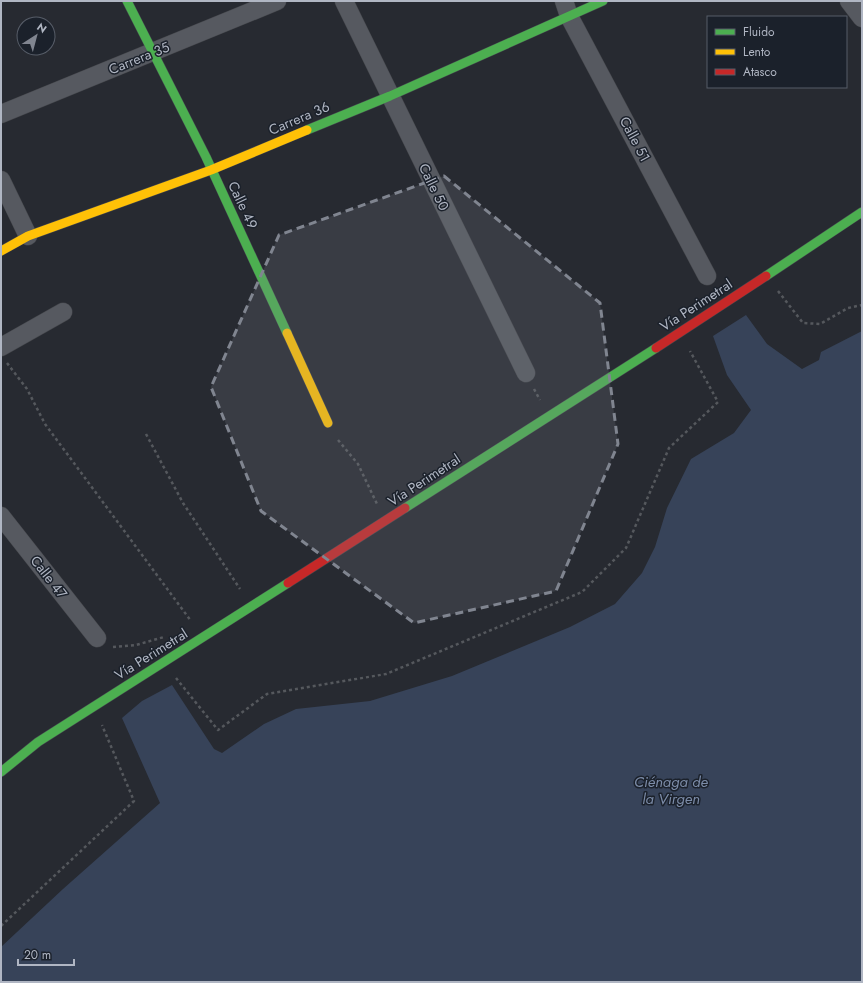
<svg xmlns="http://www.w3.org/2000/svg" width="863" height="983" font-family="Jost,sans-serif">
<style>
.water{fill:#374359}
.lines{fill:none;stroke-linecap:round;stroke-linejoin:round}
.street-casing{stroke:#43454a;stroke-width:19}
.fast-casing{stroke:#44474e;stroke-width:10}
.slow-casing{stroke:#44474e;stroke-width:10}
.jam-casing{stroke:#44474e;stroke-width:10}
.path{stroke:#55585d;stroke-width:2.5;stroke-dasharray:3 3;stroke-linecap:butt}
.street{stroke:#565960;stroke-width:18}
.fast{stroke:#4caf50;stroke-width:9}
.slow{stroke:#ffc107;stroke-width:9}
.jam{stroke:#c62828;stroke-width:9}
.marked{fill:#808590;fill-opacity:0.2;stroke:#808590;stroke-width:3;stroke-dasharray:8 5;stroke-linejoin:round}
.labels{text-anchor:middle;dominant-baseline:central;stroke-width:3;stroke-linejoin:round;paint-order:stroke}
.street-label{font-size:14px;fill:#b0b6c3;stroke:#1b212b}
.water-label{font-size:15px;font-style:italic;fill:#7c8ca8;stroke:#1b212b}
</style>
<rect width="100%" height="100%" fill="#272a31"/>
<polygon class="water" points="746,315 767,344 802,369 819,360 821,352 862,331 862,982 1,982 1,947 63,889 160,803 122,718 142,701 172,685 214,749 222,753 264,724 296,709 370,701 452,676 570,627 615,604 642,573 655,547 667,508 691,459 734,433 751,410 727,375 713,336"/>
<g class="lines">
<defs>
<g id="street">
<polyline points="344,1 526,373"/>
<polyline points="564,1 569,16 707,276"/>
<polyline points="849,1 862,18"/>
<polyline points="1,114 277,1"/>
<polyline points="1,180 28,236"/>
<polyline points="1,347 63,312"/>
<polyline points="1,516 97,638"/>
</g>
<g id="fast">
<polyline points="127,1 206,157 287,333"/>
<polyline points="307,130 390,96 603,1"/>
<polyline points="766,276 862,212"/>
<polyline points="405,508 656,348"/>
<polyline points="1,772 38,742 288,583"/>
</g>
<g id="slow">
<polyline points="1,251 28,236 211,170 307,130"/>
<polyline points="287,333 328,423"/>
</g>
<g id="jam">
<polyline points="656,348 766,276"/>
<polyline points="288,583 405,508"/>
</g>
</defs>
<use href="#street" class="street-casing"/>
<use href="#fast" class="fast-casing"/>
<use href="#slow" class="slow-casing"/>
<use href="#jam" class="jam-casing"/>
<g class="path">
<polyline points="778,291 803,323 820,324 848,308 862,305"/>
<polyline points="7,363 27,389 45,424 191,621"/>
<polyline points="534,389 540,400"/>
<polyline points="146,434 183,503 240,589"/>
<polyline points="338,440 358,464 377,504"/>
<polyline points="113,647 136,645 164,637"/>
<polyline points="176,678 218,730 267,694 386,674 582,592 626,548 669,448 718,402 690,351"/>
<polyline points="1,926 134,801 102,725"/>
</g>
<use href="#street" class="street"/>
<use href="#fast" class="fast"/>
<use href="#slow" class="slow"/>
<use href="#jam" class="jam"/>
</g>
<path class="marked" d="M444,176L600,303L618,444L556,591L414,623L261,511L211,387L279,235Z"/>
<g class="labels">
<g class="street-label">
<text transform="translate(139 58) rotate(-22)">Carrera 35</text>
<text transform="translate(299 118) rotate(-23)">Carrera 36</text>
<text transform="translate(635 139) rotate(62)">Calle 51</text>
<text transform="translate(434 187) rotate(64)">Calle 50</text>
<text transform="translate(243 205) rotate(65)">Calle 49</text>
<text transform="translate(696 305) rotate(-33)">Vía Perimetral</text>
<text transform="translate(424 480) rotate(-33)">Vía Perimetral</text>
<text transform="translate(49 577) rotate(52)">Calle 47</text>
<text transform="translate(151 654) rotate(-32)">Vía Perimetral</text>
</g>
<g class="water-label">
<text x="671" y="782">Ciénaga de<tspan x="671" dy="17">la Virgen</tspan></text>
</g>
</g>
<rect width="863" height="983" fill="none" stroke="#b0b6c3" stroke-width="4"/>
<rect x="707" y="16" width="140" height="72" fill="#1b212b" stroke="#575d68"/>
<rect x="715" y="29" width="20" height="6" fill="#4caf50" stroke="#575d68"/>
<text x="743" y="36" font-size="12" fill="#b0b6c3">Fluido</text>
<rect x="715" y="49" width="20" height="6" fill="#ffc107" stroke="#575d68"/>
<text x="743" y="56" font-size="12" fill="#b0b6c3">Lento</text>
<rect x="715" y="69" width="20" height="6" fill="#c62828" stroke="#575d68"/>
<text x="743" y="76" font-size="12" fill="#b0b6c3">Atasco</text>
<g transform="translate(36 36) rotate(36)"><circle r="19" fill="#1b212b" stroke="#575d68"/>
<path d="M0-3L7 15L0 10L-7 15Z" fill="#808590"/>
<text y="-6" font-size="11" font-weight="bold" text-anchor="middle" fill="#b0b6c3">N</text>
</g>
<path d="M18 959v6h56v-6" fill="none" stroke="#b0b6c3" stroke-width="2"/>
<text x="24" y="959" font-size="12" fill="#b0b6c3" stroke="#1b212b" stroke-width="3" paint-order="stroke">20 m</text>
</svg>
